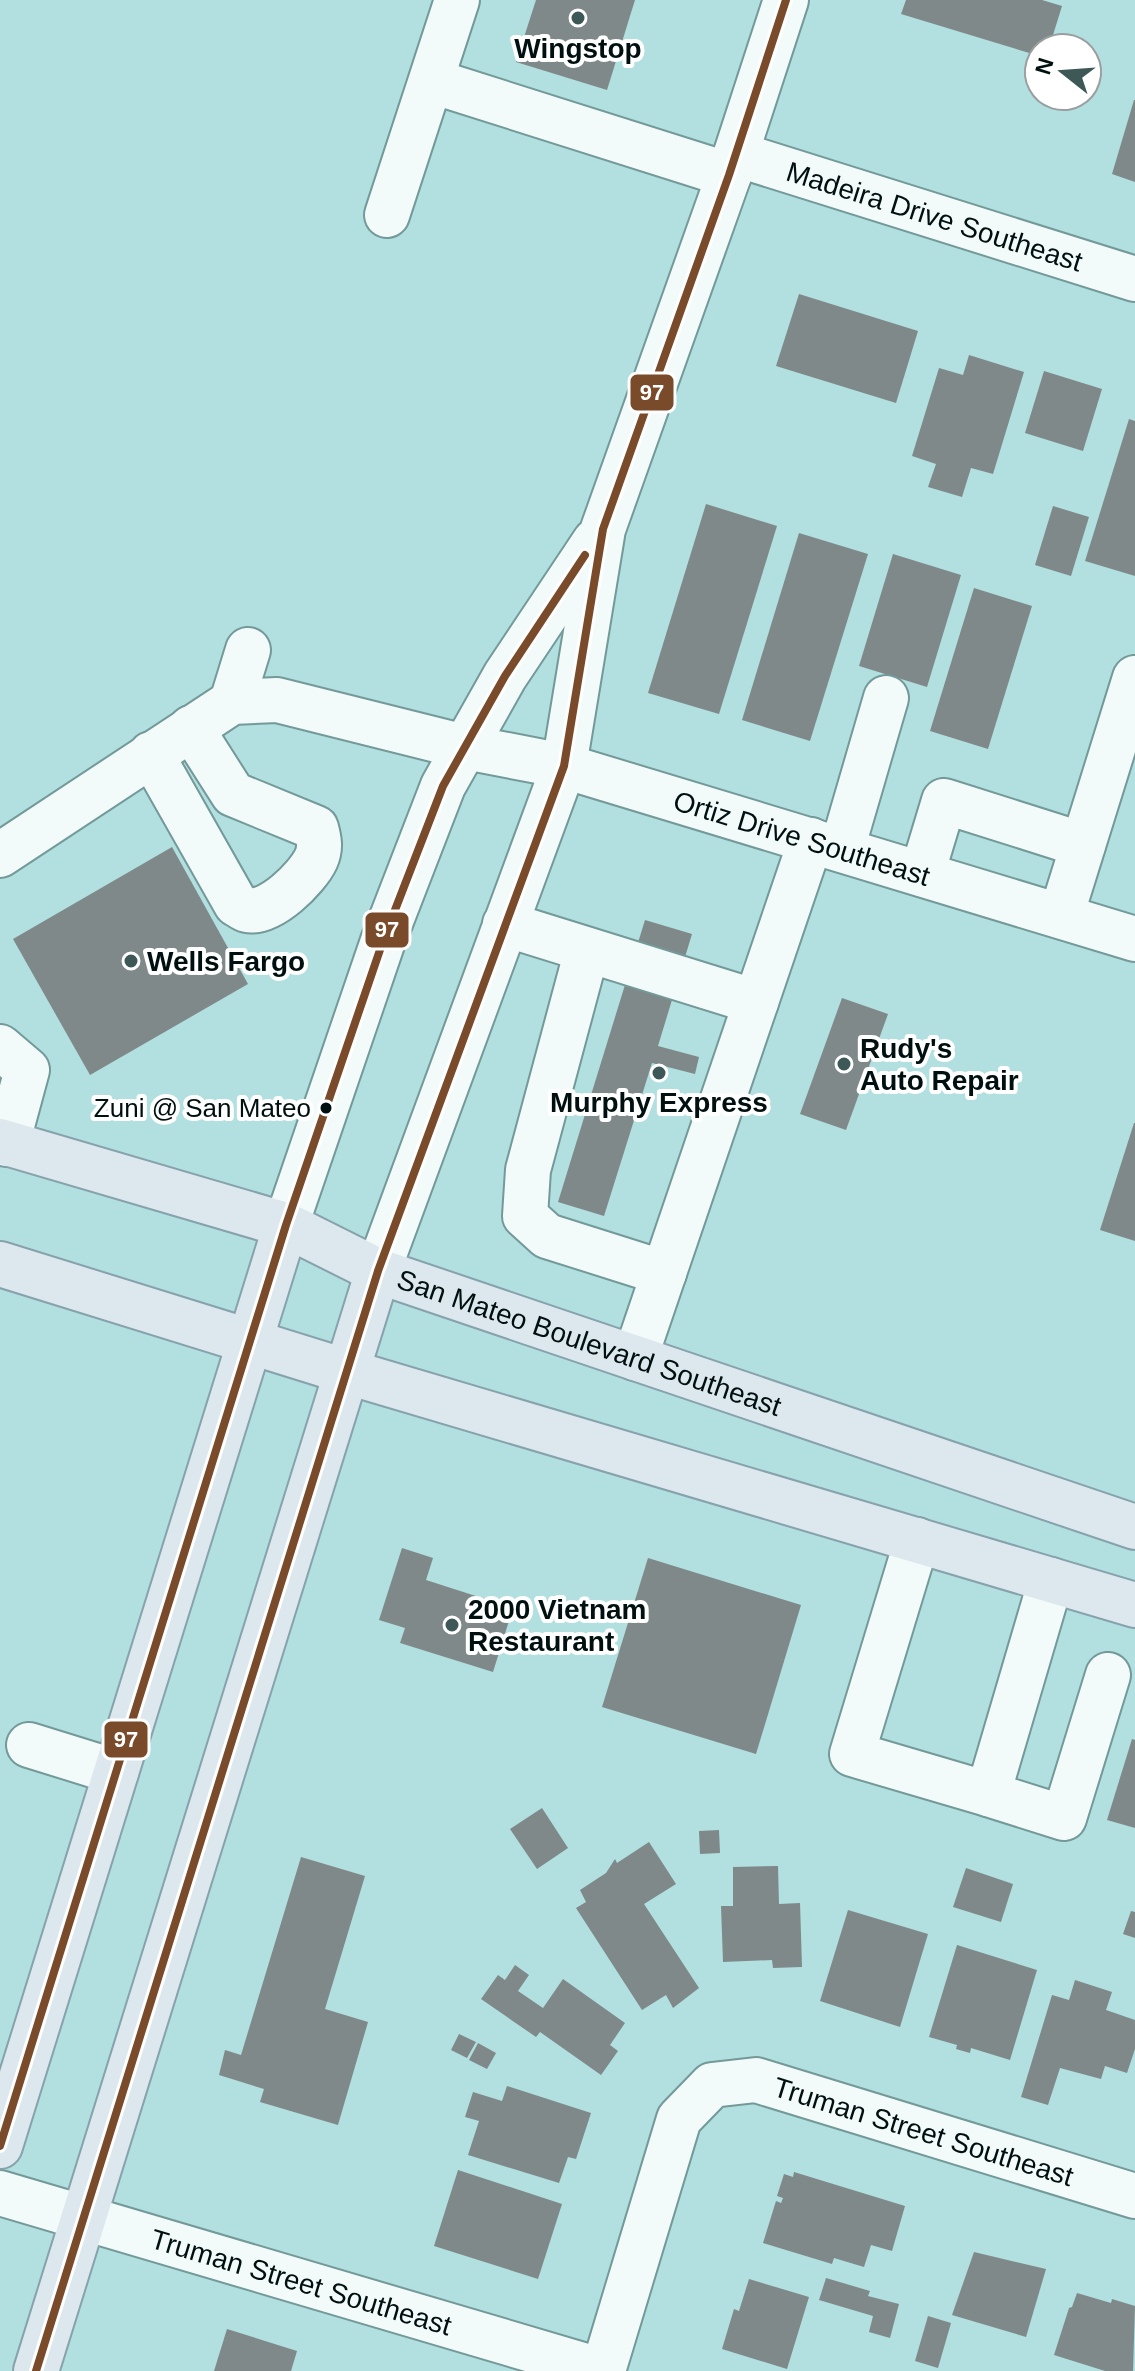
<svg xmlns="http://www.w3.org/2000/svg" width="1135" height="2371" font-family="Helvetica,sans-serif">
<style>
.building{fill:#7f8989}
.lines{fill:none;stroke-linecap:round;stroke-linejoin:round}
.minor-casing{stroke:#739999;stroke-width:48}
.major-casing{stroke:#86a2ac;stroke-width:48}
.minor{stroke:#f3fafa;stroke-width:44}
.major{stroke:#dde8ee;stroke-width:44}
.bus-1-casing{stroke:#fff;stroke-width:14}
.bus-1{stroke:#7a4b2a;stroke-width:8}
.poi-dot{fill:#3e5858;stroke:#fff;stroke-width:3}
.bus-dot{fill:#001010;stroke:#fff;stroke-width:3}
.labels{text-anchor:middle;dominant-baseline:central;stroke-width:8;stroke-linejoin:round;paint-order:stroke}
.bus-label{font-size:26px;fill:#001010;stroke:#fff;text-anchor:end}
.poi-label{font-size:28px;font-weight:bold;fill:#001010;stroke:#fff;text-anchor:start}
.street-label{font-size:28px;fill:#001010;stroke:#fff}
.line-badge{stroke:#fff;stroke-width:3}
.badge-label{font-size:22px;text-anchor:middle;font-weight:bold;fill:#fff}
</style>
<rect width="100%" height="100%" fill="#b2dfdf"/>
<g class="building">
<polygon points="536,0 635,0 607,90 516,62"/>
<polygon points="906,0 1042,0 1062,6 1049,48 1039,48 1039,56 901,14"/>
<polygon points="1134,100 1135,100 1135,182 1112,174"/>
<polygon points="799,294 918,331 896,403 776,366"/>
<polygon points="969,355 1024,372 993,474 971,468 962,497 928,487 936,464 912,456 939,368 963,375"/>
<polygon points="1044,371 1102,389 1083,451 1025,433"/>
<polygon points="1129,419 1135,421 1135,576 1085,561"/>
<polygon points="706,504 777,526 719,714 648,693"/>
<polygon points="1053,506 1089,517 1071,576 1035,565"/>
<polygon points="799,533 868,554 810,741 742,720"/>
<polygon points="893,554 961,575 927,687 859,666"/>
<polygon points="974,588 1032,606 988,749 930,731"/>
<polygon points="172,847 248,984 90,1075 13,939"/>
<polygon points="645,920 692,934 658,1046 699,1057 695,1074 652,1063 604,1216 558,1202"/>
<polygon points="842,998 888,1014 846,1130 800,1114"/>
<polygon points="1134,1123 1135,1123 1135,1241 1100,1230"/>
<polygon points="402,1548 433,1558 426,1580 513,1608 493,1672 400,1643 405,1628 379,1620"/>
<polygon points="648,1558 801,1605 756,1754 602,1707"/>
<polygon points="1132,1739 1135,1740 1135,1828 1107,1820"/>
<polygon points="542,1808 568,1848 537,1869 510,1829"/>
<polygon points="719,1830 720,1853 700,1854 699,1831"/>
<polygon points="649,1842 676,1884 644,1904 699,1988 673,2008 666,1995 642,2010 576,1908 586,1902 580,1890 606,1873 615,1859 617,1863"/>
<polygon points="301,1857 365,1876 325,2009 368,2022 338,2125 260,2102 264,2089 219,2075 225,2050 241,2055"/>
<polygon points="778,1866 779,1904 800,1903 802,1967 773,1968 772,1960 723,1962 721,1906 733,1906 733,1867"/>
<polygon points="966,1868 1013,1884 1001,1922 953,1907"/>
<polygon points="848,1910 928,1934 900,2027 820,2001"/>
<polygon points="1131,1911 1135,1912 1135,1938 1123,1934"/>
<polygon points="957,1945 1037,1970 1010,2060 971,2048 970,2053 956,2049 957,2045 929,2037"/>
<polygon points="515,1965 529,1975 518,1991 543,2008 563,1979 625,2023 610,2045 618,2051 601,2075 540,2032 536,2037 481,1999 498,1975 505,1980"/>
<polygon points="1075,1980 1112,1992 1106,2010 1135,2020 1135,2049 1127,2073 1105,2066 1101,2079 1060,2068 1048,2105 1021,2097 1052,1995 1069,2000"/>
<polygon points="459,2034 476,2042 467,2058 451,2050"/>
<polygon points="478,2043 496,2053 487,2069 469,2060"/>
<polygon points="507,2086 591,2113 576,2159 568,2157 559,2183 468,2155 479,2121 465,2117 473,2092 502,2101"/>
<polygon points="458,2170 562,2204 538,2279 434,2246"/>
<polygon points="794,2172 905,2206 892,2251 871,2245 864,2267 834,2258 832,2264 763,2243 776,2201 781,2203 783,2198 777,2196 784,2174 793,2177"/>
<polygon points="974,2252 1046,2269 1026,2337 952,2315"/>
<polygon points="826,2278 870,2291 868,2296 899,2304 890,2338 869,2332 873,2316 819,2300"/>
<polygon points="749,2279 809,2297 787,2369 722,2349 734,2309 739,2311"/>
<polygon points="1077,2293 1111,2303 1112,2299 1135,2306 1133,2371 1105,2371 1054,2355 1069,2308 1072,2307"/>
<polygon points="928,2316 951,2323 938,2368 915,2361"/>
<polygon points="227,2329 297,2351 291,2371 214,2371"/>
</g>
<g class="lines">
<defs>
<g id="minor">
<polyline points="432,81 729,175"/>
<path id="s1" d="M736,154L1135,279"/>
<polyline points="387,215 457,0"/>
<polyline points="232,702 248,650"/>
<path d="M151,754L236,904C240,906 243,909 247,910C270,915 307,878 316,859C321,848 319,839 316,828L233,794L191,728"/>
<polyline points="842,849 886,698"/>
<path id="s2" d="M0,855L232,702L277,700L465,747L564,766L1135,939"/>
<polyline points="922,874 944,801 1083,845"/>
<polyline points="1061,916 1135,678"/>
<polyline points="505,924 756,1002"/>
<polyline points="587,950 528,1170 525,1216 547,1236 664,1273"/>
<polyline points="0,1047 27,1070 7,1144"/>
<polyline points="286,1225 383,941 443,786 505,676 595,541"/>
<polyline points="378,1271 564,766 603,529 729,175 786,0"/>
<polyline points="635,1358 811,840"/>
<polyline points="917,1540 852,1754 988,1794 1051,1580"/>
<polyline points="29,1745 116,1772"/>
<polyline points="988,1794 1064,1818 1108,1675"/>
<path id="s3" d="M0,2193L603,2371"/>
<path id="s4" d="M603,2371L679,2119L712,2085L756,2080L1135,2196"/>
</g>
<g id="major">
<path id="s5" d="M0,1141L286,1225L378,1271L1135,1527"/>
<polyline points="0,1264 348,1372 1135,1605"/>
<polyline points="0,2146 286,1225"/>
<polyline points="36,2371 378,1271"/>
</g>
</defs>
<use href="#minor" class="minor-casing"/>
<use href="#major" class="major-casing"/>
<use href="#minor" class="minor"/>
<use href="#major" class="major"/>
<defs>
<g id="bus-1">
<polyline points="0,2146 286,1225 383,941 443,786 505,676 585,555"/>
<polyline points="36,2371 378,1271 564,766 603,529 729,175 786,0"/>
</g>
</defs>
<use href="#bus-1" class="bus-1-casing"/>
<use href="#bus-1" class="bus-1"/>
</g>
<g class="poi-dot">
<circle cx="578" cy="18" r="8"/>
<circle cx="131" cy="961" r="8"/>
<circle cx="844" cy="1064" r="8"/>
<circle cx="659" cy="1073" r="8"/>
<circle cx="452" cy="1625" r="8"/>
</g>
<circle class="bus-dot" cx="326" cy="1108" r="7"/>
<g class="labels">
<g class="bus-label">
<text x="311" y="1108">Zuni @ San Mateo</text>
</g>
<g class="poi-label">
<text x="578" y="48" text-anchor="middle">Wingstop</text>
<text x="147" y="961">Wells Fargo</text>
<text x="860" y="1048">Rudy's<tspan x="860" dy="32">Auto Repair</tspan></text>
<text x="659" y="1102" text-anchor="middle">Murphy Express</text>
<text x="468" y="1609">2000 Vietnam<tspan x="468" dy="32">Restaurant</tspan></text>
</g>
<g class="street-label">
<text stroke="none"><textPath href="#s1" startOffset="208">Madeira Drive Southeast</textPath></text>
<text stroke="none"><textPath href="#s2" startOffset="866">Ortiz Drive Southeast</textPath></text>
<text stroke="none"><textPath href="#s5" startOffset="624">San Mateo Boulevard Southeast</textPath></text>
<text stroke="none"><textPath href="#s4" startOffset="530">Truman Street Southeast</textPath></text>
<text stroke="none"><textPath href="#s3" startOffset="314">Truman Street Southeast</textPath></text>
</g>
</g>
<g class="line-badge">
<rect x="629" y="373" width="46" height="39" rx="8" fill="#7a4b2a"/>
<rect x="364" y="911" width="46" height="38" rx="8" fill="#7a4b2a"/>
<rect x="103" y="1720" width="46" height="39" rx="8" fill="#7a4b2a"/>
</g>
<g class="badge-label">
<text x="652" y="400">97</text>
<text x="387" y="937">97</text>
<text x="126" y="1747">97</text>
</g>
<g transform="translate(1063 72) rotate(287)"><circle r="38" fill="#ffffff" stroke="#999f9f" stroke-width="2"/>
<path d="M0-6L14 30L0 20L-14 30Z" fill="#3e5858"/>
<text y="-12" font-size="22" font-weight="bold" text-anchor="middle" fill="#001010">N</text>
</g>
</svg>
